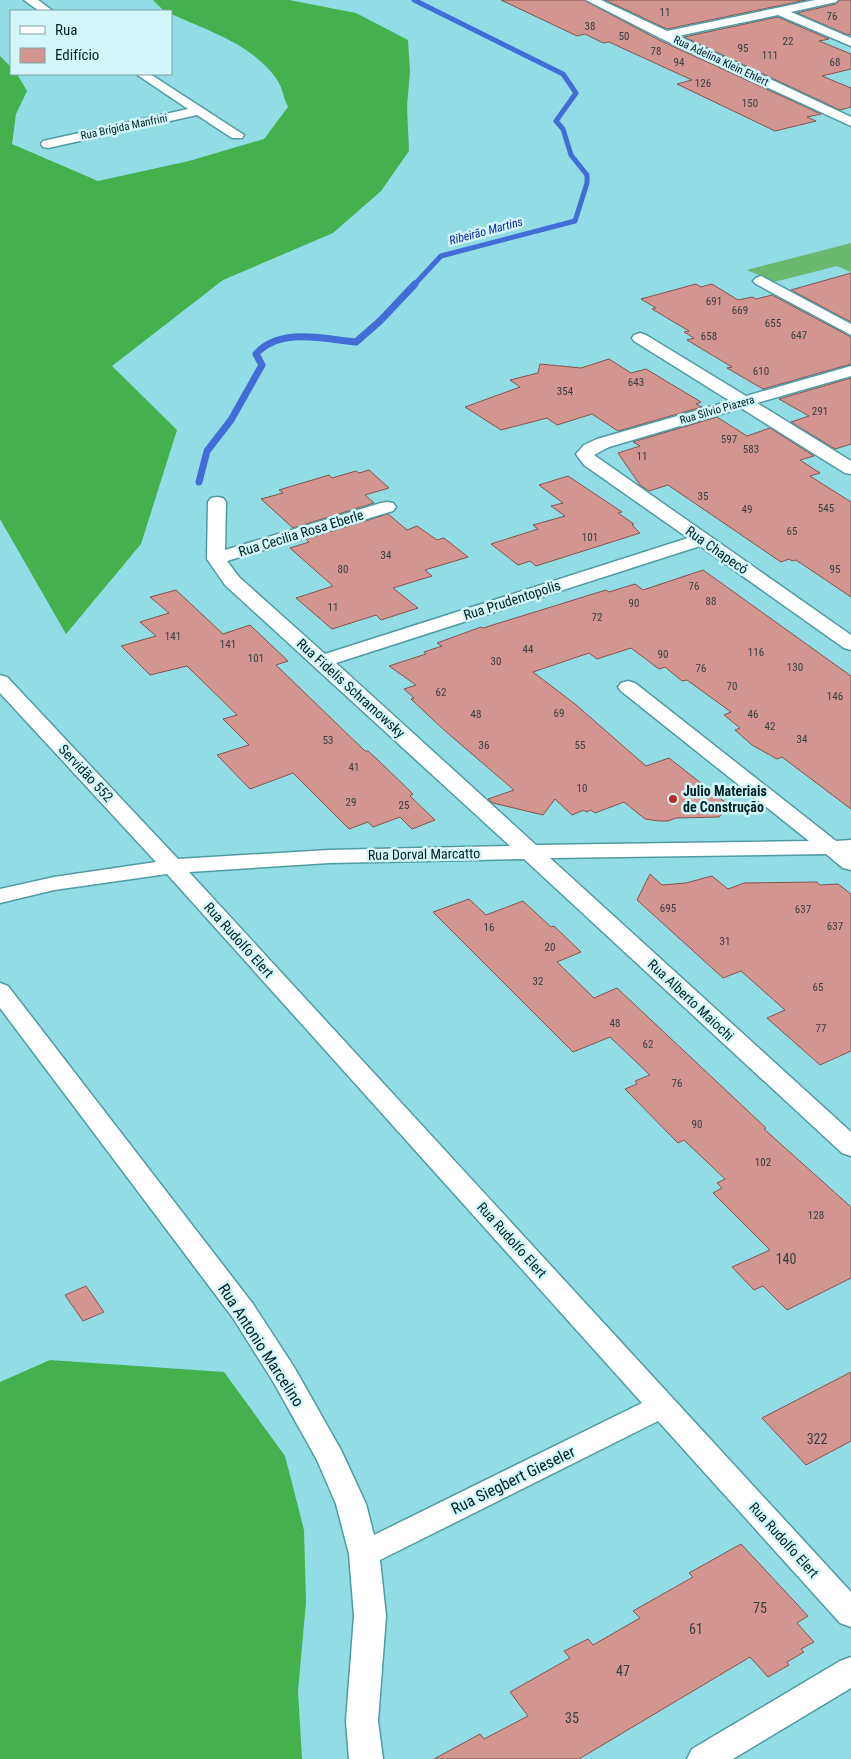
<svg xmlns="http://www.w3.org/2000/svg" width="851" height="1759" font-family="'Roboto Condensed',sans-serif">
<style>
.green{fill:#6bb86f}
.forest{fill:#44b04e}
.lines{fill:none;stroke-linecap:round;stroke-linejoin:round}
.stream-far1{stroke:#436dd6;stroke-width:5}
.stream{stroke:#436dd6;stroke-width:7}
.building{fill:#d2958f;stroke:#89524d}
.minor-casing{stroke:#509ba3;stroke-width:3}
.minor{fill:#fff;fill-rule:evenodd}
.poi-dot{fill:#b8282c;stroke:#d2f6fa;stroke-width:2}
.labels{text-anchor:middle;dominant-baseline:central;stroke-width:5;stroke-linejoin:round;paint-order:stroke}
.number-label{font-size:11px;fill:#363f40}
.far-street-label{font-size:11px;fill:#022226;stroke:#d2f6fa}
.far-water-label{font-size:12px;font-style:italic;fill:#0a28a5;stroke:#d2f6fa}
.street-label{font-size:14px;fill:#022226;stroke:#d2f6fa}
.poi-label{font-size:14px;font-weight:bold;fill:#022226;stroke:#d2f6fa;text-anchor:start}
.near-number-label{font-size:14px;fill:#363f40}
.near-street-label{font-size:16px;fill:#022226;stroke:#d2f6fa}
</style>
<rect width="100%" height="100%" fill="#91dce5"/>
<polygon class="green" points="851,243 851,272 837,266 774,282 747,270"/>
<g class="forest">
<path d="M153,0H289L356,13L408,40L410,72L407,106L409,151L381,191L333,233L223,280L112,366L177,430L141,544L66,634L0,519V56L11,67V74H17L27,91L16,114L12,144L98,181L189,161L264,139L288,107C284,99 282,86 276,78C251,44 209,31 171,14V11H164Z"/>
<polygon points="50,1360 224,1372 285,1456 304,1530 306,1602 298,1691 302,1759 0,1759 0,1382"/>
</g>
<g class="lines">
<polyline class="stream-far1" points="414,285 441,256 575,221 587,183 587,175 571,155 563,129 556,121 576,93 563,74 414,0"/>
<path class="stream" d="M199,482L207,451L231,420L262,365L256,354C280,327 324,339 356,342L380,321L415,284"/>
</g>
<g class="building">
<polygon points="501,0 584,0 659,40 821,114 807,117 816,121 775,131 677,84 692,80 609,42 603,43 585,34 577,36"/>
<polygon points="605,0 806,0 667,29"/>
<polygon points="840,0 851,0 851,34 848,35 797,13 836,4"/>
<polygon points="778,17 829,39 819,41 851,54 851,69 822,76 851,88 851,107 840,110 684,37"/>
<polygon points="851,273 851,322 791,290"/>
<polygon points="696,284 701,287 712,284 738,300 752,297 756,299 772,295 851,337 851,364 763,389 727,368 732,367 687,340 694,338 684,332 689,331 652,309 656,308 641,299"/>
<polygon points="609,359 631,373 646,369 701,402 696,404 702,407 618,431 592,414 557,425 547,418 501,430 465,407 520,387 510,380 538,373 540,364 581,368"/>
<polygon points="851,378 851,444 835,449 791,422 809,416 779,399"/>
<polygon points="717,417 747,436 770,428 814,456 800,460 820,473 810,476 851,502 851,597 796,560 792,561 789,559 781,562 668,485 649,491 640,485 618,453 640,446 633,442"/>
<polygon points="369,470 389,488 365,495 374,503 293,528 261,499 283,493 279,490 329,475 332,478 356,471 359,473"/>
<polygon points="568,476 622,512 618,513 634,524 632,525 640,533 536,566 530,561 518,565 491,544 538,529 533,525 565,516 551,506 563,503 539,485"/>
<polygon points="388,514 407,530 417,526 437,540 444,538 468,557 425,570 432,576 393,588 418,608 381,620 376,615 332,629 296,598 333,586 290,548 309,542 306,539"/>
<polygon points="703,570 851,676 851,809 782,757 777,759 752,745 735,730 740,728 724,715 731,712 687,680 682,681 665,667 659,669 631,648 597,659 589,653 533,672 575,704 646,766 669,758 730,806 719,817 676,818 668,821 659,821 645,819 624,802 595,813 591,810 586,812 584,810 572,815 555,799 543,815 493,803 488,799 514,790 444,730 411,699 414,698 404,689 416,685 389,666 426,654 424,652 442,646 437,643 481,627 483,628 606,590 609,592 635,584 643,590"/>
<polygon points="176,590 223,634 250,625 288,661 276,665 277,666 365,751 368,751 379,761 413,794 410,796 435,820 412,829 400,817 373,827 368,822 349,829 293,773 250,789 217,755 249,745 223,719 237,715 187,666 150,675 121,646 156,636 140,622 169,613 150,597"/>
<polygon points="650,874 662,885 686,883 712,876 728,889 744,883 817,882 820,885 838,884 851,894 851,1051 820,1065 767,1018 785,1010 741,971 723,978 637,900"/>
<polygon points="469,899 486,915 523,901 551,927 554,926 581,952 557,962 594,998 617,988 766,1128 764,1129 851,1207 851,1278 787,1310 763,1286 754,1290 732,1267 770,1250 713,1193 722,1188 717,1183 725,1179 684,1140 678,1143 625,1089 637,1084 635,1081 650,1075 610,1037 573,1052 433,912"/>
<polygon points="86,1286 104,1312 83,1321 65,1295"/>
<polygon points="851,1372 851,1441 806,1465 762,1418"/>
<polygon points="741,1544 808,1616 797,1623 814,1642 801,1649 804,1652 787,1662 789,1665 768,1677 750,1657 579,1759 434,1759 480,1734 484,1739 528,1716 510,1692 570,1658 564,1651 588,1639 593,1645 640,1618 633,1611 693,1577 689,1573"/>
</g>
<g class="lines">
<defs>
<g id="minor">
<polygon points="24,0 38,0 53,11 39,11"/>
<polygon points="586,0 601,0 667,31 815,0 838,0 836,2 791,12 851,38 851,46 778,15 678,36 851,117 851,126 660,38"/>
<polygon points="136,74 150,74 244,135 242,138 232,138 197,115 48,148 43,147 41,144 43,141 188,109"/>
<polygon points="761,276 851,324 851,335 756,284 753,281 756,278"/>
<polygon points="640,333 646,335 746,396 851,366 851,376 757,403 851,461 851,474 845,473 741,408 609,447 594,455 851,635 851,650 844,648 700,546 336,663 536,845 809,841 621,691 618,687 621,683 628,681 635,683 836,841 851,840 851,870 843,868 826,854 550,858 851,1132 851,1156 842,1153 524,859 329,863 189,872 851,1592 851,1627 840,1623 658,1421 380,1560 386,1616 378,1721 383,1759 349,1759 346,1721 354,1616 349,1554 336,1504 317,1460 274,1383 233,1318 0,1008 0,983 8,986 253,1304 294,1367 341,1450 366,1504 374,1535 642,1403 167,874 54,890 0,903 0,889 54,877 156,862 0,693 0,675 7,677 178,859 329,850 510,846 225,585 207,559 208,502 211,498 217,497 223,498 226,502 225,550 381,503 387,502 393,503 396,507 393,511 227,561 239,577 325,654 688,538 584,465 576,454 584,445 597,439 730,401 634,341 632,338 634,335"/>
<polygon points="851,1657 851,1688 733,1759 687,1759 692,1749 840,1661"/>
</g>
</defs>
<use href="#minor" class="minor-casing"/>
<use href="#minor" class="minor"/>
</g>
<circle class="poi-dot" cx="673" cy="799" r="5"/>
<g class="labels">
<g class="number-label">
<text x="665" y="12">11</text>
<text x="832" y="16">76</text>
<text x="590" y="26">38</text>
<text x="624" y="36">50</text>
<text x="788" y="41">22</text>
<text x="743" y="48">95</text>
<text x="656" y="51">78</text>
<text x="770" y="55">111</text>
<text x="679" y="62">94</text>
<text x="835" y="62">68</text>
<text x="703" y="83">126</text>
<text x="750" y="103">150</text>
<text x="714" y="301">691</text>
<text x="740" y="310">669</text>
<text x="773" y="323">655</text>
<text x="799" y="335">647</text>
<text x="709" y="336">658</text>
<text x="761" y="371">610</text>
<text x="636" y="382">643</text>
<text x="565" y="391">354</text>
<text x="820" y="411">291</text>
<text x="729" y="439">597</text>
<text x="751" y="449">583</text>
<text x="642" y="456">11</text>
<text x="703" y="496">35</text>
<text x="826" y="508">545</text>
<text x="747" y="509">49</text>
<text x="792" y="531">65</text>
<text x="590" y="537">101</text>
<text x="386" y="555">34</text>
<text x="343" y="569">80</text>
<text x="835" y="569">95</text>
<text x="694" y="586">76</text>
<text x="711" y="601">88</text>
<text x="634" y="603">90</text>
<text x="333" y="607">11</text>
<text x="597" y="617">72</text>
<text x="173" y="636">141</text>
<text x="228" y="644">141</text>
<text x="528" y="649">44</text>
<text x="756" y="652">116</text>
<text x="663" y="654">90</text>
<text x="256" y="658">101</text>
<text x="496" y="661">30</text>
<text x="795" y="667">130</text>
<text x="701" y="668">76</text>
<text x="732" y="686">70</text>
<text x="441" y="692">62</text>
<text x="835" y="696">146</text>
<text x="559" y="713">69</text>
<text x="476" y="714">48</text>
<text x="753" y="714">46</text>
<text x="770" y="726">42</text>
<text x="802" y="739">34</text>
<text x="328" y="740">53</text>
<text x="484" y="745">36</text>
<text x="580" y="745">55</text>
<text x="354" y="767">41</text>
<text x="582" y="788">10</text>
<text x="351" y="802">29</text>
<text x="404" y="805">25</text>
<text x="668" y="908">695</text>
<text x="803" y="909">637</text>
<text x="835" y="926">637</text>
<text x="489" y="927">16</text>
<text x="725" y="941">31</text>
<text x="550" y="947">20</text>
<text x="538" y="981">32</text>
<text x="818" y="987">65</text>
<text x="615" y="1023">48</text>
<text x="821" y="1028">77</text>
<text x="648" y="1044">62</text>
<text x="677" y="1083">76</text>
<text x="697" y="1124">90</text>
<text x="763" y="1162">102</text>
<text x="816" y="1215">128</text>
</g>
<g class="far-street-label">
<text transform="translate(721 61) rotate(25)">Rua Adelina Klein Ehlert</text>
<text transform="translate(124 127) rotate(-12)">Rua Brígida Manfrini</text>
<text transform="translate(717 410) rotate(-16)">Rua Silvio Piazera</text>
</g>
<g class="far-water-label">
<text transform="translate(486 231) rotate(-15)">Ribeirão Martins</text>
</g>
<g class="street-label">
<text transform="translate(301 533) rotate(-17)">Rua Cecilia Rosa Eberle</text>
<text transform="translate(717 550) rotate(35)">Rua Chapecó</text>
<text transform="translate(512 600) rotate(-18)">Rua Prudentopolis</text>
<text transform="translate(351 688) rotate(42)">Rua Fidelis Schramowsky</text>
<text transform="translate(86 773) rotate(47)">Servidão 552</text>
<text transform="translate(424 854) rotate(-1)">Rua Dorval Marcatto</text>
<text transform="translate(239 940) rotate(48)">Rua Rudolfo Elert</text>
<text transform="translate(691 1000) rotate(43)">Rua Alberto Maiochi</text>
<text transform="translate(512 1240) rotate(48)">Rua Rudolfo Elert</text>
<text transform="translate(784 1540) rotate(48)">Rua Rudolfo Elert</text>
</g>
<g class="poi-label">
<text x="683" y="791">Julio Materiais<tspan x="683" dy="16">de Construção</tspan></text>
</g>
<g class="near-number-label">
<text x="786" y="1259">140</text>
<text x="817" y="1439">322</text>
<text x="760" y="1608">75</text>
<text x="696" y="1629">61</text>
<text x="623" y="1671">47</text>
<text x="572" y="1718">35</text>
</g>
<g class="near-street-label">
<text transform="translate(261 1345) rotate(57)">Rua Antonio Marcelino</text>
<text transform="translate(513 1480) rotate(-26)">Rua Siegbert Gieseler</text>
</g>
</g>
<rect x="10" y="10" width="162" height="65" fill="#d2f6fa" stroke="#7fa1a5"/>
<rect x="20" y="26" width="25" height="8" fill="#ffffff" stroke="#7fa1a5"/>
<text x="55" y="35" font-size="15" fill="#022226">Rua</text>
<rect x="20" y="48" width="25" height="15" fill="#d2958f" stroke="#7fa1a5"/>
<text x="55" y="60" font-size="15" fill="#022226">Edifício</text>
</svg>
